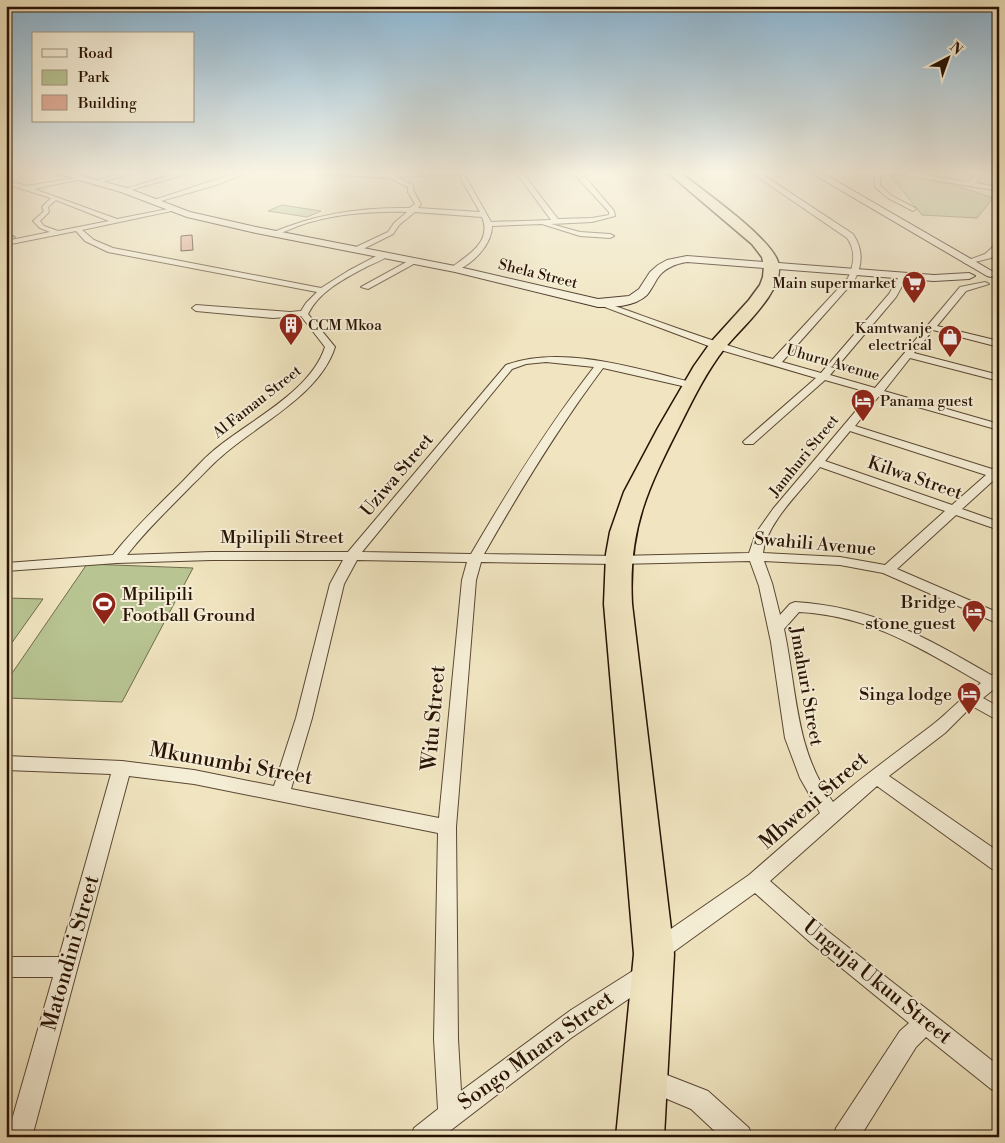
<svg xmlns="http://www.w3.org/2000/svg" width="1005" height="1143" font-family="'Libre Bodoni',serif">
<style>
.green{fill:#b8c593;stroke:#706c4c}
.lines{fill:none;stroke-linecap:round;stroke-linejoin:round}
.stream{stroke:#6f7872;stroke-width:2}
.building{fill:#e0ae99;stroke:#281204}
.street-casing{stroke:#5a4733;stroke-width:2}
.secondary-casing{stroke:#281204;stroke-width:2}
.highway-casing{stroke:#281204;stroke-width:3}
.street{fill:#f5eed6;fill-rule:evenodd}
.secondary{fill:#f5eed6;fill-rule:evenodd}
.highway{fill:#f0e5c0;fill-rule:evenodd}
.labels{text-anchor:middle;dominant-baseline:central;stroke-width:4;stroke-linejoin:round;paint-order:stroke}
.far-street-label{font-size:15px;fill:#281204;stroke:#f5eed6}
.far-poi-label{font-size:15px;fill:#281204;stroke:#f5eed6;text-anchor:end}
.street-label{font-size:18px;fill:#281204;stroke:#f5eed6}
.poi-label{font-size:18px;fill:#281204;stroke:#f5eed6;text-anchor:end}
.near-street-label{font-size:21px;fill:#281204;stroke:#f5eed6}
</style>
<rect width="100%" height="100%" fill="#f0e5c0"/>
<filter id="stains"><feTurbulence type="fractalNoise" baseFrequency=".004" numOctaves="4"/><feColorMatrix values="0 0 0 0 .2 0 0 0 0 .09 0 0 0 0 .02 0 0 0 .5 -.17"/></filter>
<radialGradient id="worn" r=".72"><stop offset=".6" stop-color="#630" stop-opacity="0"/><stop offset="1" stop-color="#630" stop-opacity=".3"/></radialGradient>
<g class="green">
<polygon points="889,174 945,182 993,198 977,218 922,215"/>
<polygon points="282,205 321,211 307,217 268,211"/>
<polygon points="87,564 193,568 122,702 6,698 6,682"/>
<polygon points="6,598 43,599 6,651"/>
</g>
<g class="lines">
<polyline class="stream" points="6,233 15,237"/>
</g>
<polygon class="building" points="192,235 193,250 181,251 181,236"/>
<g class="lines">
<defs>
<g id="street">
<polygon points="129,171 141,171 94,184 91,182"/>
<polygon points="186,171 197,171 124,192 121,190"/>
<polygon points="242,171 252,171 216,185 154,203 151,201"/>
<path d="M264,171L385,174L498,171L464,174L491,222L551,220L515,171H521L558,219L592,218L609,215V212L575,175L574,171H580L614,211L615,216L592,222L551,224L580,232L610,234L614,236L610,238L580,236L542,224L492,226C492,245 472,265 455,271L451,269L452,267C470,254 492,241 482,217L415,212L399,225L393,234L357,252H354V248L388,232L394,223L407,212C371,211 332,214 298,226C290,229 282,233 273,236L271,235V233C315,214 361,207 409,208L415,204L408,192V187L390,178ZM458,174L480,212L418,208L421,204L414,192L413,185L396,177Z"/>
<path d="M749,171H757L853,234C863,249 863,265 854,281L782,362L821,373L889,294L901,273H907L908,275L896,297L830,375L875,388L960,287L985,282L989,284L966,291L937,326L999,341V347L933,330L914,353L999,375V381L910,358L884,391L999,424V430L879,396L855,426L992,469L999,466V478H996L962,509L999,522V530L956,515L897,569L999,613V624L883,573L840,565L764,561L772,583L780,615L790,604L795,602C874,607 925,637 991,675L999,672V685L983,698L999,707V721L972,706L945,733L889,776L999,852V871L992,869L877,786L770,881L825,929L999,1066V1093L991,1089L926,1037L916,1047L860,1137H833L836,1128L900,1031L909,1023L811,943L755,893L665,958L657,961L649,958L646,951L649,944L749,875L820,813L800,778L785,738L771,642L759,586L750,561L617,564L481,562L476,580L456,827L458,1039L461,1091L571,1010L639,967L647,964L655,967L658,974L655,981L571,1038L442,1137H411L414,1128L438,1109L434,1039L438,833L194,784L129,776L32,1137H7L53,977H6V957H59L111,774L6,770V756L122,761L194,770L274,786L296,718L330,584L343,560H211L117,563L6,571V563L113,555C134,528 159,505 183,481C193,471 202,460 213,451C248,421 310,393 325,347L301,316L273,318L196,311L192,308L196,305L290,312L301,311L306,303L317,292L108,252L85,241L76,231L6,245V241L50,232L40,228L33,221L44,211L42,207L51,198L6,184V180L27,186L81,177V179L34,189L117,219L173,208L176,210L82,230L94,240L113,248L321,288L348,271L382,253L389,255C383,260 375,263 368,266C346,278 320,290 308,314L335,347C320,395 258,424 222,456C211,465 202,476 192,485C170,508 147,529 127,555L211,552H348L506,365C562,344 638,369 695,383L696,385L691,388L603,368C558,428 521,489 484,554L617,556L749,553L756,533L773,509L871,393L825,380L753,444H745L743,442L745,440L816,378L714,348L594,303L601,301C658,321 715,343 773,359L848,278C854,265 856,250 847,238ZM56,200L109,221L58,231L44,226L40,221L49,212L48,207ZM546,362L594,367C548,426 509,489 471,554L362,552L512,369L526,364ZM850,431L986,475L952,505L825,461ZM820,467L945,511L885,565L840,557L763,553C766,523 802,490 820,467ZM357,560L467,562L462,580L439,818L291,789L312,718L344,584ZM799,612C871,616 920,648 981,683C963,696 948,713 931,726C898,751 865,775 833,802C795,751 797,690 784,629Z"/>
<polygon points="880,171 901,171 969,182 978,171 984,171 975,183 999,187 999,191 886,172 880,178 880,185 892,196 915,208 916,209 913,211 888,198 875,187 874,178"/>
<polygon points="996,244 999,244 999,250 991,258 967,264 963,262 985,254"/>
<polygon points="412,259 419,261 368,289 361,287"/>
<polygon points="649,1068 708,1091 749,1128 752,1137 721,1137 691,1109 641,1088 637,1080 641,1072"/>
</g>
<g id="secondary">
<path d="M48,171H64L127,188L190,212L256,227L455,266L598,299L629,296L639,289L650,272L658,265L667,260L687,256L934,275L969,273L975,276L969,279L934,281L687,262C675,264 664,268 657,279C654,284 651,290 647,295C634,307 614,307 598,307L455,272L256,233L187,217L121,192Z"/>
<polygon points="808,171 819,171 997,274 991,277 987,276"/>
</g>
<path id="highway" d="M666,171H678C702,190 770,237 778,262C787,289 739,330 724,349C707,371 694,397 682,421C648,488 628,527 632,604L674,954L664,1137H616L634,954L604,604L606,554L610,532L624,492L658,428L694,366L711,342L749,300L760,285L763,277L764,266L762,257L752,244Z"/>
</defs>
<use href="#street" class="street-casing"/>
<use href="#secondary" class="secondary-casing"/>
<use href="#highway" class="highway-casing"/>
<use href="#street" class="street"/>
<use href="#secondary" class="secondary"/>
<use href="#highway" class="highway"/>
</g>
<linearGradient id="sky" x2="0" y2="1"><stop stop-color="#8ab7d6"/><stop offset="0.52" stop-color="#f8f3e3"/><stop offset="1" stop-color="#f8f3e3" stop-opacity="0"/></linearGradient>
<rect width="1005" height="331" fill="url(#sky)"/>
<defs>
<symbol id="supermarket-pin" viewBox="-11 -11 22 30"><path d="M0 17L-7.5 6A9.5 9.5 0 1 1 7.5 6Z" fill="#8f2418" stroke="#f5eed6"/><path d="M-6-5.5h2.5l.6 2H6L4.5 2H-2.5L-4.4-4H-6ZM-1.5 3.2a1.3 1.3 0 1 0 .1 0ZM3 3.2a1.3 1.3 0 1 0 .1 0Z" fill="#fff"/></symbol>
<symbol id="building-pin" viewBox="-11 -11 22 30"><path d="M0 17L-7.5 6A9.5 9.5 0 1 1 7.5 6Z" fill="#8f2418" stroke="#f5eed6"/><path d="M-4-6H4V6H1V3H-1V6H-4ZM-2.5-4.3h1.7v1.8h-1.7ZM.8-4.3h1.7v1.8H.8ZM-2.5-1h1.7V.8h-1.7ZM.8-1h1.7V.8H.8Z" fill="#fff"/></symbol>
<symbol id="shop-pin" viewBox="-11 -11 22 30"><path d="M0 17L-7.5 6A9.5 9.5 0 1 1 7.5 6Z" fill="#8f2418" stroke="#f5eed6"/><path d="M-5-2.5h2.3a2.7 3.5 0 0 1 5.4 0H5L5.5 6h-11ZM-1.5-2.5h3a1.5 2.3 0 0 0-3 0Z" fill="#fff"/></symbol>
<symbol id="hotel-pin" viewBox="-11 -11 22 30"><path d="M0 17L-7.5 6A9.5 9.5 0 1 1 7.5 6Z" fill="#8f2418" stroke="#f5eed6"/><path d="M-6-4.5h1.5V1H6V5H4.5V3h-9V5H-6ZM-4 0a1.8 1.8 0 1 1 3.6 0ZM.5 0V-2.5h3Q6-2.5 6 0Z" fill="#fff"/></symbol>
<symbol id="stadium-pin" viewBox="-11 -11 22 30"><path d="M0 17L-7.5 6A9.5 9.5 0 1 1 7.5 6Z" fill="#8f2418" stroke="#f5eed6"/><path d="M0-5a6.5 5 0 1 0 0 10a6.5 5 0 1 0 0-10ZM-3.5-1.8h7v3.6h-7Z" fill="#fff"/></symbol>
</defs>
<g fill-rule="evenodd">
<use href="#supermarket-pin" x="900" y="269" width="28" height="38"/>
<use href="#building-pin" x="277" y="311" width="28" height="38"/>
<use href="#shop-pin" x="936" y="323" width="28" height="38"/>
<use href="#hotel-pin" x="849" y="387" width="28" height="38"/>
<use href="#stadium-pin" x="90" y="590" width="28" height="38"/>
<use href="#hotel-pin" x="960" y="598" width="28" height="38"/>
<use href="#hotel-pin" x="955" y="680" width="28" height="38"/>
</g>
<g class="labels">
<g class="far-street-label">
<text transform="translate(538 274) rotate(14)">Shela Street</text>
<text transform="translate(833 363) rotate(16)">Uhuru Avenue</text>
<text transform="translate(257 402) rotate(-38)">Al Famau Street</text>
<text transform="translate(804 456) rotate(-51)">Jamhuri Street</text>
</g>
<g class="far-poi-label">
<text x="896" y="283">Main supermarket</text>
<text x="308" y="325" text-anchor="start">CCM Mkoa</text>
<text x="932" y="328">Kamtwanje<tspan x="932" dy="17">electrical</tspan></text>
<text x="880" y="401" text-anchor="start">Panama guest</text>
</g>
<g class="street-label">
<text transform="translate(397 475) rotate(-50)">Uziwa Street</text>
<text transform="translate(915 478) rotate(19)">Kilwa Street</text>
<text x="282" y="537">Mpilipili Street</text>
<text transform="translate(815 544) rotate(5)">Swahili Avenue</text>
<text transform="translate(806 686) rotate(80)">Jmahuri Street</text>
</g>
<g class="poi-label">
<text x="122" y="594" text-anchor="start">Mpilipili<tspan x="122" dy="21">Football Ground</tspan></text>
<text x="956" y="602">Bridge<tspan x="956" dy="21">stone guest</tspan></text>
<text x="952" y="694">Singa lodge</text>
</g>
<g class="near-street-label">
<text transform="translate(434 718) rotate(-85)">Witu Street</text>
<text transform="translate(231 764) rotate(10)">Mkunumbi Street</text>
<text transform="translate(814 801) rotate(-41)">Mbweni Street</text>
<text transform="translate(71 953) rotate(-74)">Matondini Street</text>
<text transform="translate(877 982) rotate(39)">Unguja Ukuu Street</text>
<text transform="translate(536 1051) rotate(-36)">Songo Mnara Street</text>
</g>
</g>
<rect width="1005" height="1143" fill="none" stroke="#f0e5c0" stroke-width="25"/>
<rect x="8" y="8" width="990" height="1128" fill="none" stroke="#281204" stroke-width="2.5"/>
<rect x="12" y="12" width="980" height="1118" fill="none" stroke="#281204"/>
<rect x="32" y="32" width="162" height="90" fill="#f5eed6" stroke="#a39682"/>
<rect x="42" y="49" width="25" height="8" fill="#f5eed6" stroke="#a39682"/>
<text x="78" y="58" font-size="15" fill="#281204">Road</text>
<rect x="42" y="70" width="25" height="15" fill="#b8c593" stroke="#a39682"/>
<text x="78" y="82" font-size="15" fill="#281204">Park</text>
<rect x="42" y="95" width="25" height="15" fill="#e0ae99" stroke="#a39682"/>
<text x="78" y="108" font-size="15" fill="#281204">Building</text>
<g transform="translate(948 58) rotate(41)" stroke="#f5eed6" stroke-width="4" paint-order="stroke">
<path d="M0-4L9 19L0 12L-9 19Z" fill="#281204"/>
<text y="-8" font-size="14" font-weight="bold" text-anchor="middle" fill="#281204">N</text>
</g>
<rect width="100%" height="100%" filter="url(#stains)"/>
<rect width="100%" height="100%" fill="url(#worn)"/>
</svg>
